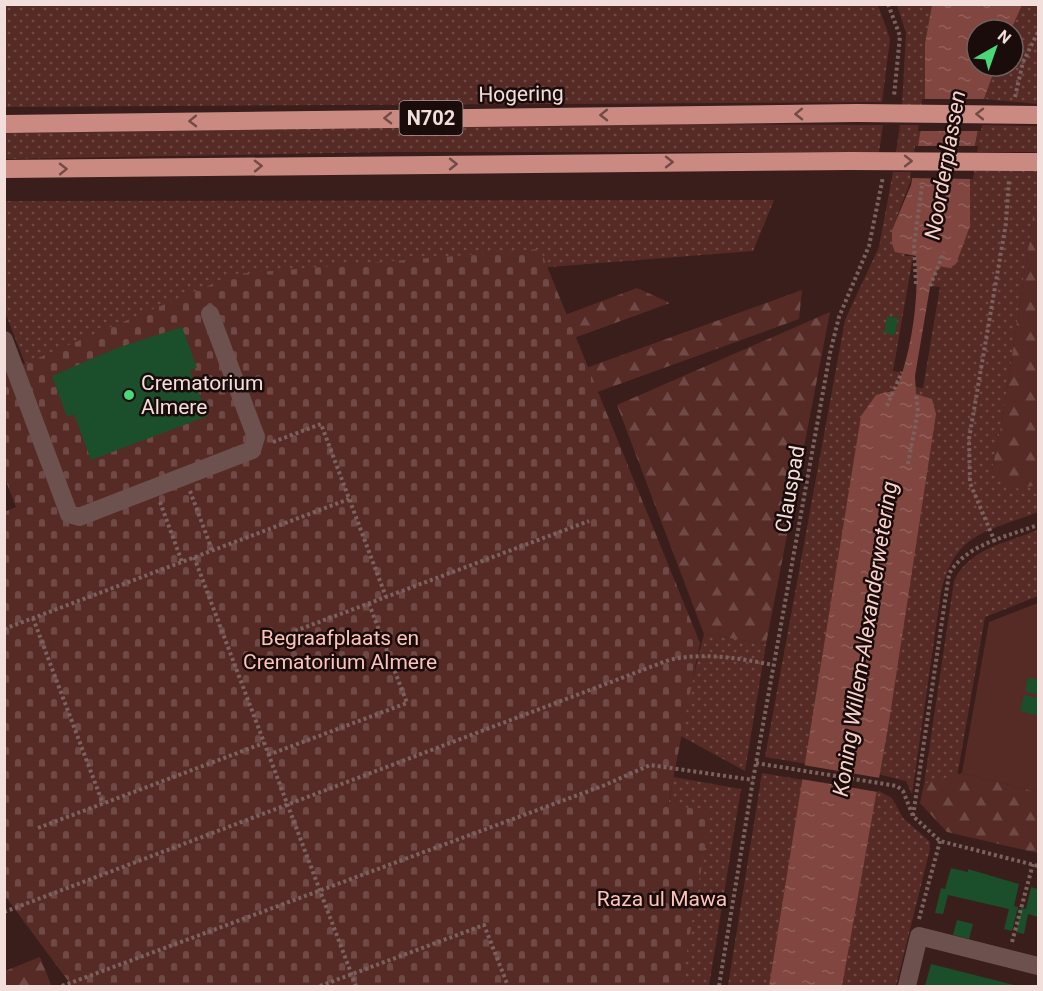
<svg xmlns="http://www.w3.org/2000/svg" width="1043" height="991" font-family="Roboto,sans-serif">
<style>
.grass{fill:url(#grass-dots)}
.forest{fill:url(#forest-firs)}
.cemetery{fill:url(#cemetery-stones)}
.pitch{fill:#562b26}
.water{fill:url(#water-ripples)}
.pier{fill:#3a1e1b}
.building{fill:#1b4e2a}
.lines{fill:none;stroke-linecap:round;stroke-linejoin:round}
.path{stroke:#7b625f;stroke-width:4;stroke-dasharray:3 3;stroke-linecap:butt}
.minor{stroke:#6c514e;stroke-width:18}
.highway{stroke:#cb8a81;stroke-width:18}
.highway-bridge{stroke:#cb8a81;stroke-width:18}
.oneway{stroke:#724b46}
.poi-dot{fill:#49d778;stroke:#190c0b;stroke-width:2}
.labels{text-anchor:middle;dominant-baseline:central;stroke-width:5;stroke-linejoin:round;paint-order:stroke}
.shield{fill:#190c0b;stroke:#b19f9d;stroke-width:1.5}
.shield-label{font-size:20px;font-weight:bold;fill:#f2dedb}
.street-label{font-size:21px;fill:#f2dedb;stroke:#190c0b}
.poi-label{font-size:21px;fill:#f2dedb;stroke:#190c0b;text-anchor:start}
.park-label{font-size:21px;fill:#fcc3bb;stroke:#190c0b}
.water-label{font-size:22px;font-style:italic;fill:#f9d2cc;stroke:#190c0b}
</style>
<defs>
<pattern id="grass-dots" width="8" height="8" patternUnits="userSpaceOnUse" patternTransform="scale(1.5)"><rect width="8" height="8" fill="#562b26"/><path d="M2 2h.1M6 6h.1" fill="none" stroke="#6f4945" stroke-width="1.8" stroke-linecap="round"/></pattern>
<pattern id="forest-firs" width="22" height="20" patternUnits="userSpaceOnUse" patternTransform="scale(1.5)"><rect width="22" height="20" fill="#562b26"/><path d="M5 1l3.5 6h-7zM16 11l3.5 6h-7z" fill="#6f4945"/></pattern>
<pattern id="cemetery-stones" width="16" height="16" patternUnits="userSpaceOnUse" patternTransform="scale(1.5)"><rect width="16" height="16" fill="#562b26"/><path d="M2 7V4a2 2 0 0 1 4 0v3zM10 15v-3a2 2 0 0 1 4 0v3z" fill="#6f4945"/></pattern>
<pattern id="water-ripples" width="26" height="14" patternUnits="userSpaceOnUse" patternTransform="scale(1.5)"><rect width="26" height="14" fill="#80463f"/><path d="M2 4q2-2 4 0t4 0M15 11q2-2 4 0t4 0" fill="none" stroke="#92605a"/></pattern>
</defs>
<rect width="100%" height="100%" fill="#3a1e1b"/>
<g class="grass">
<polygon points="878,5 890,39 882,102 5,107 5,5"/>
<polygon points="897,5 932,5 925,43 925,106 902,106 906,33"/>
<polygon points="1022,5 1038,5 1038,104 984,99 996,66 1013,66 1011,30"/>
<polygon points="679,124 883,125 879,152 390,152 5,159 4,133"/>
<polygon points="900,125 922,125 917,152 896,152"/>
<polygon points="979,125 1038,126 1038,152 974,152"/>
<path d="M970,171H1038V209H1034L1003,416L992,469L1038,485V512C987,532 955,532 941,592L912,794L906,781L878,774L893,694L915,387L923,388L940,287L930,286Z"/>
<polygon points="893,172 914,172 892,230 892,244 906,256 913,256 893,371 903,373 896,390 888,391 827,637 807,764 765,757 845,320 879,247"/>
<polygon points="774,200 753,251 228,292 30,376 5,312 5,201"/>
<path d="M1038,530V596L985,617L957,777L924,784L954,581C968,549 1008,542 1038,530Z"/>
<polygon points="704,634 766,644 745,771 679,735"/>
<polygon points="762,773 803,780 769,986 728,986"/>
<polygon points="673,777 741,789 709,986 638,986"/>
<polygon points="875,789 892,798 903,818 930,842 930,849 896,986 842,986"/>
</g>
<g class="forest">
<polygon points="1034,209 1038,209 1038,485 1007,490 992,470 1003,416"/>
<polygon points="637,288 670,303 483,371 471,350"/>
<polygon points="802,290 799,319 542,412 525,390"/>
<polygon points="830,312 766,644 704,634 617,405"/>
<polygon points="962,773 1038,792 1038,853 947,832 920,803 924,784"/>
<polygon points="40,957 51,985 5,986 5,971"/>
</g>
<polygon class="cemetery" points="540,249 700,643 668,804 711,812 681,986 72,986 5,896 4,512 16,507 5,479 5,372 236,274"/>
<polygon class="pitch" points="1038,603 1038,792 962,773 989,622"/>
<path class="water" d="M932,5H1022L1011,30H977V66H996L984,99L970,171V226L956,264L949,268L939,266L930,287L915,376L916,394L932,399L936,414L889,722L842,986H769L861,416L876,395L896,390C912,351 919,298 916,256L895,252L892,244V230L911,185L925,106V43Z"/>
<g class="pier">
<polygon points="922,99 987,99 981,131 918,131"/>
<polygon points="915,146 978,146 973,179 910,178"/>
<polygon points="803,765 880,778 878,792 801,779"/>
</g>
<g class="building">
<polygon points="887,316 898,318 895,335 884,333"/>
<polygon points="182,327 197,368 190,370 208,416 91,460 74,414 67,417 52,376 117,348"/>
<polygon points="1028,677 1038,680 1038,695 1025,691"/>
<polygon points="1024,695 1038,698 1038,716 1020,711"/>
<polygon points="951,868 968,872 968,869 1019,884 1014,906 1018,907 1012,931 1004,929 1009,909 948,895 943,914 935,913 941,888 945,889"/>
<polygon points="1031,887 1038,889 1038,917 1028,914 1024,934 1016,932 1021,908 1026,909"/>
<polygon points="957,920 973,924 969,939 953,935"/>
<polygon points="931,964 1018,986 925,986"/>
</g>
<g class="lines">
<g class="path">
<polyline points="888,4 900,36 894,96"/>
<polyline points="1015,97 1023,62 1038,32"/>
<polyline points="916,284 914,245 922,186"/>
<polyline points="930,286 944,252"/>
<polyline points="887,406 902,372"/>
<polyline points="273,442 321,424 386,597"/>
<polyline points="908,464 918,411 916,394"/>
<polyline points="190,491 212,550"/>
<polyline points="160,502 182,562"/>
<polyline points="995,542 970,483 969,439 1006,223 1009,179"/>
<polyline points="194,557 356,986"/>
<polyline points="33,618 103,804"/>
<polyline points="4,629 349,499"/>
<polyline points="295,631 589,521"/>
<polyline points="268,755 407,703 369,604"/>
<polyline points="756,763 897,786 903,791 913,816 940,841 1038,866"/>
<path d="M913,816L949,574C966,544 1009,536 1038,525"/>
<polyline points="38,828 264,743"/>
<path d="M4,912L669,660C704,652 738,658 773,665"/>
<polyline points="919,919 940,841"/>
<polyline points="1012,942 1033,864"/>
<polyline points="62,986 605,785 650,765 753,780"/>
<polyline points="320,986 484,925 508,986"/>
<polyline points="719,986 753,780 830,353 839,317 869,246 883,177"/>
</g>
<g class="minor">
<polyline points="4,340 69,514 79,517 252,450 256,437 210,314"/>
<polyline points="907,986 919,936 1038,966"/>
</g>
<g class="highway">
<polyline points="4,124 857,113"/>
<polyline points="4,169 850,161"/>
</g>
<g class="highway-bridge">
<polyline points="857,113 1038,115"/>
<polyline points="850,161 1038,162"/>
</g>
</g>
<defs><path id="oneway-chevron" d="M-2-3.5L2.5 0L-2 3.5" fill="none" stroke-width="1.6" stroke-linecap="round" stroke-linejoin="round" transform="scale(1.5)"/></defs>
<g class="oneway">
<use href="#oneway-chevron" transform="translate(799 114) rotate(179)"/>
<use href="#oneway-chevron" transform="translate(980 114) rotate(-179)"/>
<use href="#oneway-chevron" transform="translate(604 115) rotate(179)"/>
<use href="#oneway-chevron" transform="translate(388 118) rotate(179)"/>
<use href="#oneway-chevron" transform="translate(193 121) rotate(179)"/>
<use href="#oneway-chevron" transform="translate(908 161)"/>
<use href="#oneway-chevron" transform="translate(669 162)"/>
<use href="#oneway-chevron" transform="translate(453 164)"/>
<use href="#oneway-chevron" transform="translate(258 166) rotate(-1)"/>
<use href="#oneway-chevron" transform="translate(63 169) rotate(-1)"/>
</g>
<circle class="poi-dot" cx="129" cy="395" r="6"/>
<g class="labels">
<rect class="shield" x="399.5" y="101" width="63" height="34" rx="4.5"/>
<g class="shield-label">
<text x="431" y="118">N702</text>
</g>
<g class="street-label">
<text transform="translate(521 94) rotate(-1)">Hogering</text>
<text transform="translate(790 489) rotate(-80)">Clauspad</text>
</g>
<g class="poi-label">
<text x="141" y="383">Crematorium<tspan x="141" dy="24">Almere</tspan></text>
</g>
<g class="park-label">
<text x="340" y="638">Begraafplaats en<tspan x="340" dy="24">Crematorium Almere</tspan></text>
<text x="662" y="899">Raza ul Mawa</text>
</g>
<g class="water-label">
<text transform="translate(945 165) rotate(-80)">Noorderplassen</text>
<text transform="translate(865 639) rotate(-81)">Koning Willem-Alexanderwetering</text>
</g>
</g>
<rect width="1043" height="991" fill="none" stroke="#f2dedb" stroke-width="12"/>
<g transform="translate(995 48) rotate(40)"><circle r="28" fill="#190c0b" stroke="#70605e" stroke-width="1.5"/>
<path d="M0-4.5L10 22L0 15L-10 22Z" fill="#49d778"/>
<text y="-9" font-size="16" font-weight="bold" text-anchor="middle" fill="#f2dedb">N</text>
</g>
</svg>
